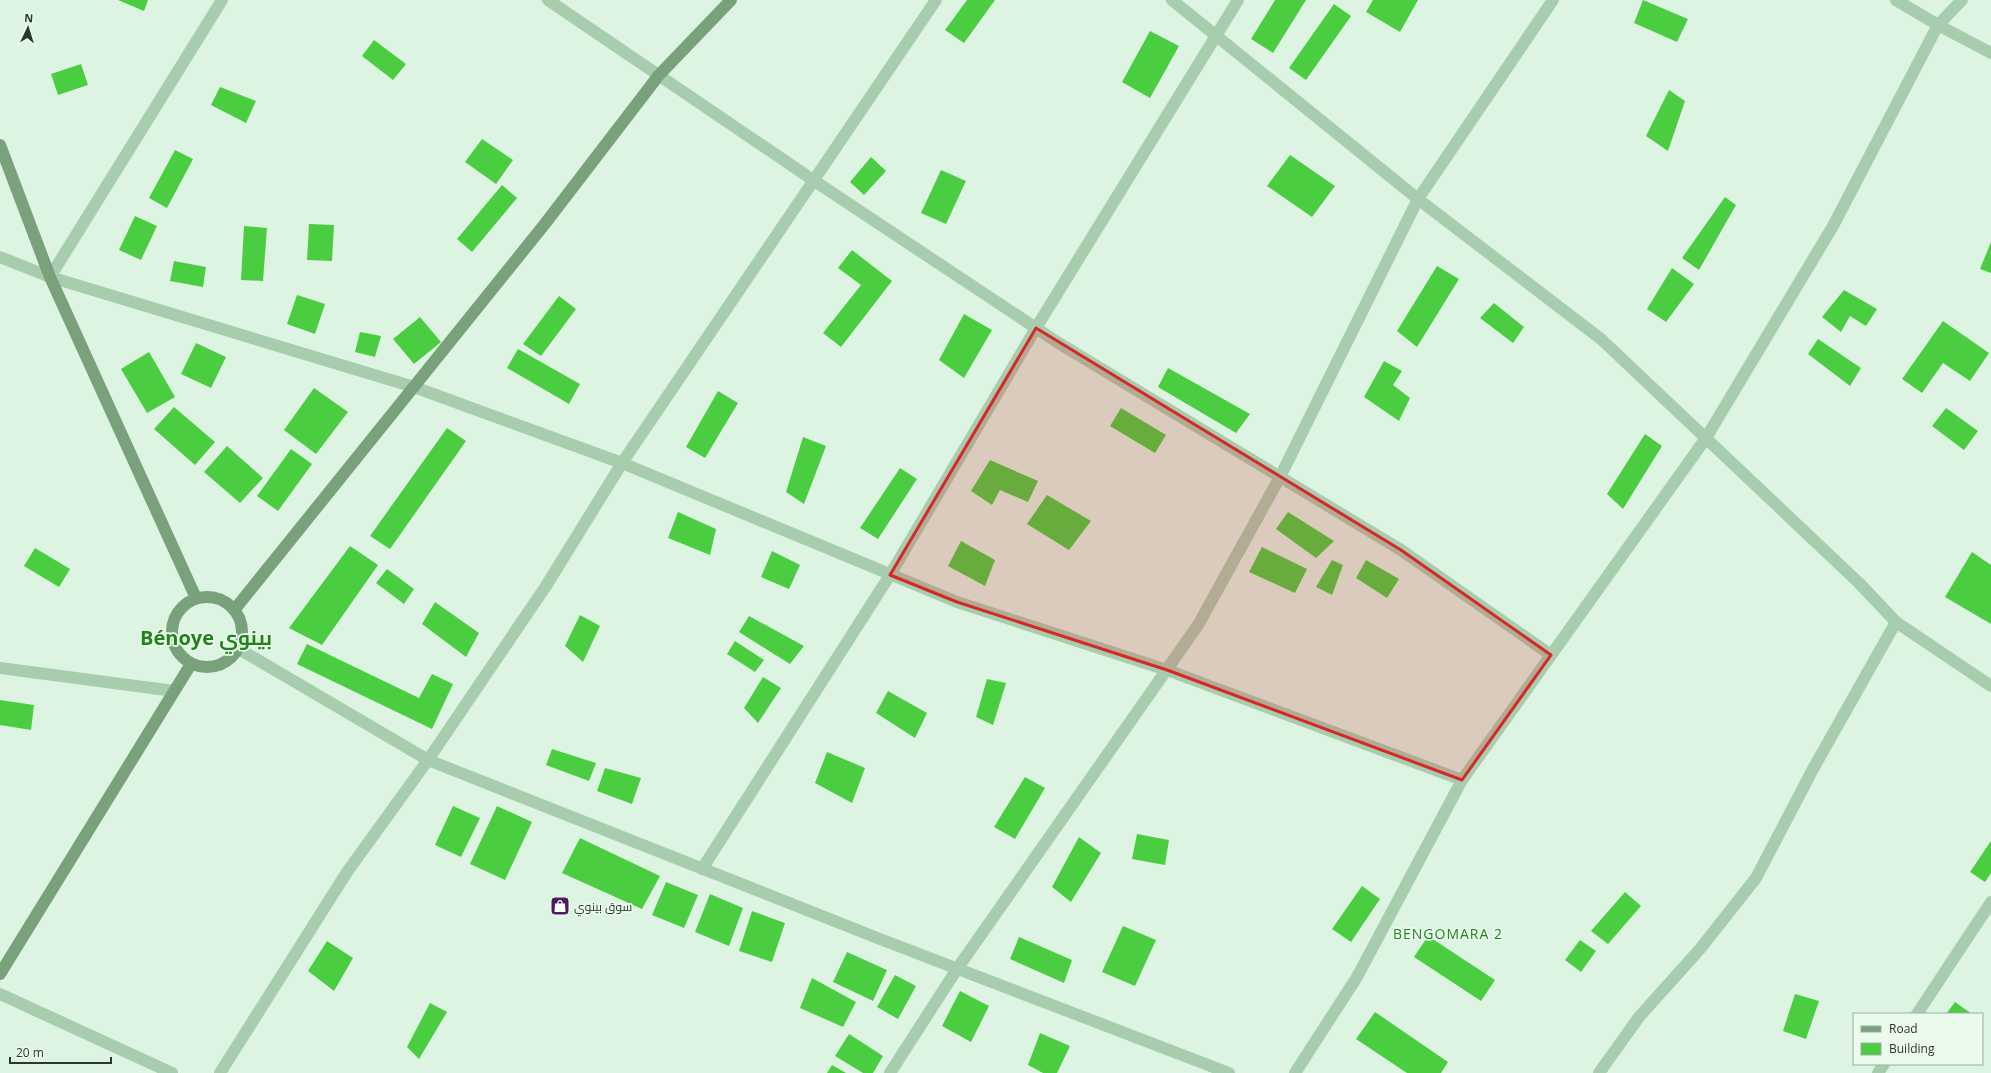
<svg xmlns="http://www.w3.org/2000/svg" width="1991" height="1073" font-family="'Open Sans',Cairo,sans-serif">
<style>
.building{fill:#4bcd42}
.lines{fill:none;stroke-linecap:round;stroke-linejoin:round}
.street{stroke:#a8cdae;stroke-width:12}
.secondary{stroke:#79a17c;stroke-width:12}
.marked{fill:#d62828;fill-opacity:0.2;stroke:#d62828;stroke-width:3;stroke-linejoin:round}
.labels{text-anchor:middle;dominant-baseline:central;stroke-width:3.5;stroke-linejoin:round;paint-order:stroke}
.poi-label{font-size:12px;fill:#293929;stroke:#eafbee;text-anchor:start}
.quarter-label{font-size:14px;letter-spacing:1px;fill:#22821c;stroke:#eafbee}
.town-label{font-size:20px;font-weight:bold;fill:#22821c;stroke:#eafbee}
</style>
<rect width="100%" height="100%" fill="#ddf4e2"/>
<g class="building">
<polygon points="118,0 148,0 144,11"/>
<polygon points="967,0 995,0 964,43 945,30"/>
<polygon points="1275,0 1306,0 1273,53 1251,39"/>
<polygon points="1373,0 1418,0 1400,32 1366,12"/>
<polygon points="1643,0 1688,19 1677,42 1634,23"/>
<polygon points="1334,4 1351,16 1306,80 1289,68"/>
<polygon points="1150,31 1179,46 1150,98 1122,82"/>
<polygon points="374,40 406,64 393,80 362,56"/>
<polygon points="81,64 88,85 58,95 51,74"/>
<polygon points="220,87 256,101 246,123 211,105"/>
<polygon points="1669,90 1685,101 1668,151 1646,136"/>
<polygon points="482,139 513,160 496,184 465,162"/>
<polygon points="175,150 193,159 167,208 149,198"/>
<polygon points="1290,155 1335,186 1312,217 1267,186"/>
<polygon points="871,157 886,171 864,195 850,182"/>
<polygon points="941,170 966,181 946,224 921,213"/>
<polygon points="502,185 517,198 472,252 457,239"/>
<polygon points="1725,197 1736,205 1699,270 1682,258"/>
<polygon points="135,216 157,226 141,260 119,250"/>
<polygon points="309,224 334,225 332,261 307,260"/>
<polygon points="244,226 267,228 263,281 241,280"/>
<polygon points="1991,242 1991,273 1980,269"/>
<polygon points="852,250 892,281 841,347 823,333 861,285 838,268"/>
<polygon points="174,261 206,267 203,287 170,281"/>
<polygon points="1437,266 1459,279 1417,347 1397,331"/>
<polygon points="1672,268 1694,284 1666,322 1647,309"/>
<polygon points="1844,290 1877,309 1866,326 1850,316 1841,332 1822,317"/>
<polygon points="297,295 325,304 315,334 287,324"/>
<polygon points="559,296 576,309 541,356 523,344"/>
<polygon points="1494,303 1524,327 1513,343 1480,318"/>
<polygon points="964,314 992,330 964,378 939,360"/>
<polygon points="420,317 441,342 414,364 393,339"/>
<polygon points="1943,321 1989,353 1970,381 1943,363 1922,393 1902,379"/>
<polygon points="360,332 381,336 375,357 355,352"/>
<polygon points="1818,339 1861,368 1850,386 1808,354"/>
<polygon points="196,343 226,357 211,388 181,374"/>
<polygon points="518,349 580,384 569,404 507,368"/>
<polygon points="149,352 175,397 147,413 121,369"/>
<polygon points="1384,361 1402,371 1393,385 1410,398 1399,421 1364,397"/>
<polygon points="1168,368 1250,414 1236,433 1158,387"/>
<polygon points="314,388 348,412 316,454 284,430"/>
<polygon points="718,391 738,403 705,458 686,447"/>
<polygon points="174,407 215,442 195,465 154,429"/>
<polygon points="1121,408 1166,435 1155,453 1110,426"/>
<polygon points="1946,408 1978,431 1964,450 1932,426"/>
<polygon points="447,428 466,441 390,549 370,536"/>
<polygon points="1645,434 1662,446 1623,509 1607,494"/>
<polygon points="803,437 826,446 804,504 786,492"/>
<polygon points="227,446 263,478 240,503 204,472"/>
<polygon points="291,449 312,464 278,511 257,496"/>
<polygon points="990,460 1038,481 1028,502 1000,490 992,505 971,491"/>
<polygon points="900,468 917,479 878,539 860,528"/>
<polygon points="1047,495 1091,521 1069,550 1027,524"/>
<polygon points="678,512 716,529 710,555 668,538"/>
<polygon points="1288,512 1334,541 1316,558 1276,529"/>
<polygon points="961,541 995,560 985,586 948,566"/>
<polygon points="350,546 378,565 322,645 289,628"/>
<polygon points="1262,547 1307,569 1295,593 1249,572"/>
<polygon points="35,548 70,569 59,587 24,566"/>
<polygon points="772,551 800,565 789,589 761,577"/>
<polygon points="1972,552 1991,565 1991,624 1945,597"/>
<polygon points="1332,560 1343,565 1332,595 1316,587"/>
<polygon points="1366,560 1399,579 1387,598 1356,578"/>
<polygon points="387,569 414,589 404,604 376,583"/>
<polygon points="435,602 479,633 466,657 422,624"/>
<polygon points="580,615 600,626 583,662 565,646"/>
<polygon points="749,616 804,646 790,664 739,632"/>
<polygon points="735,641 764,660 755,672 727,654"/>
<polygon points="307,644 419,698 432,674 453,684 432,729 297,664"/>
<polygon points="763,677 781,688 758,723 744,708"/>
<polygon points="987,679 1006,683 993,725 976,717"/>
<polygon points="888,691 927,713 915,738 876,713"/>
<polygon points="0,700 34,705 31,730 0,725"/>
<polygon points="552,749 596,763 589,781 546,765"/>
<polygon points="827,752 865,768 852,803 815,783"/>
<polygon points="605,768 641,778 632,804 597,791"/>
<polygon points="1025,777 1045,788 1015,839 994,827"/>
<polygon points="453,806 480,818 461,857 435,845"/>
<polygon points="497,806 532,822 505,880 470,864"/>
<polygon points="1137,834 1169,840 1165,865 1132,859"/>
<polygon points="1079,837 1101,853 1071,902 1052,887"/>
<polygon points="580,838 660,876 642,909 562,873"/>
<polygon points="1991,841 1991,873 1985,882 1970,872"/>
<polygon points="666,882 698,895 684,928 652,915"/>
<polygon points="1362,886 1380,899 1351,942 1332,929"/>
<polygon points="1625,892 1641,906 1608,944 1591,931"/>
<polygon points="710,894 743,908 729,946 695,932"/>
<polygon points="752,911 785,923 772,962 739,951"/>
<polygon points="1123,926 1156,940 1135,986 1102,972"/>
<polygon points="1428,936 1495,980 1481,1001 1414,957"/>
<polygon points="1019,937 1072,960 1064,983 1010,959"/>
<polygon points="1580,940 1596,951 1581,972 1565,960"/>
<polygon points="327,941 353,958 334,991 308,971"/>
<polygon points="847,952 887,970 873,1001 833,982"/>
<polygon points="895,975 916,986 898,1019 877,1007"/>
<polygon points="812,978 856,1002 843,1027 800,1008"/>
<polygon points="960,991 989,1006 971,1042 942,1026"/>
<polygon points="1795,994 1819,1001 1806,1039 1783,1031"/>
<polygon points="1955,1002 1972,1014 1946,1014"/>
<polygon points="430,1003 447,1012 419,1059 407,1047"/>
<polygon points="1375,1012 1448,1062 1441,1073 1407,1073 1356,1039"/>
<polygon points="1040,1033 1070,1046 1057,1073 1043,1073 1028,1065"/>
<polygon points="849,1034 883,1056 873,1073 863,1073 835,1056"/>
<polygon points="832,1065 846,1073 827,1073"/>
</g>
<g class="lines">
<g class="street">
<polyline points="548,0 813,180 1057,342 1401,550 1551,655"/>
<polyline points="1172,0 1418,199 1601,339 1859,583 1896,622 1991,686"/>
<polyline points="1896,0 1938,25 1991,53"/>
<polyline points="0,257 50,277 414,387 622,463 957,602 1167,670 1462,780"/>
<polyline points="50,277 222,0"/>
<polyline points="239,649 428,760 880,939 1229,1073"/>
<polyline points="0,668 174,691"/>
<polyline points="702,869 890,575 1036,328 1238,0"/>
<polyline points="0,994 172,1073"/>
<polyline points="1917,1014 1991,902"/>
<polyline points="220,1073 347,872 428,760 546,586 622,463 936,0"/>
<polyline points="890,1073 957,969 1198,625 1280,477 1418,199 1553,0"/>
<polyline points="1295,1073 1357,977 1462,780 1706,438 1833,226 1938,25 1962,0"/>
<polyline points="1599,1073 1639,1017 1700,949 1756,878 1813,769 1896,622"/>
<polyline points="1878,1073 1884,1064"/>
</g>
<g class="secondary">
<polyline points="0,145 50,277 196,598"/>
<circle cx="207" cy="632" r="35"/>
<polyline points="235,609 544,225 659,75 731,0"/>
<polyline points="0,974 191,664"/>
</g>
</g>
<path class="marked" d="M1036,328L1401,550L1551,655L1462,780L1167,670L957,602L890,575Z"/>
<defs>
<symbol id="shop-square" viewBox="-11 -11 22 22"><rect x="-9" y="-9" width="18" height="18" rx="4" fill="#4e1b5e" stroke="#eafbee"/><path d="M-5-2.5h2.3a2.7 3.5 0 0 1 5.4 0H5L5.5 6h-11ZM-1.5-2.5h3a1.5 2.3 0 0 0-3 0Z" fill="#fff"/></symbol>
</defs>
<g fill-rule="evenodd">
<use href="#shop-square" x="549" y="895" width="22" height="22"/>
</g>
<g class="labels">
<g class="poi-label">
<text x="574" y="906">سوق بينوي</text>
</g>
<g class="quarter-label">
<text x="1448" y="933">BENGOMARA 2</text>
</g>
<g class="town-label">
<text x="206" y="637">Bénoye بينوي</text>
</g>
</g>
<rect x="1853" y="1013" width="130" height="52" fill="#eafbee" stroke="#9dad9f"/>
<rect x="1861" y="1026" width="20" height="6" fill="#79a17c" stroke="#9dad9f"/>
<text x="1889" y="1033" font-size="12" fill="#293929">Road</text>
<rect x="1861" y="1043" width="20" height="12" fill="#4bcd42" stroke="#9dad9f"/>
<text x="1889" y="1053" font-size="12" fill="#293929">Building</text>
<g transform="translate(28 28) rotate(4)" stroke="#eafbee" stroke-width="3" paint-order="stroke">
<path d="M0-3L7 15L0 10L-7 15Z" fill="#293929"/>
<text y="-6" font-size="11" font-weight="bold" text-anchor="middle" fill="#293929">N</text>
</g>
<path d="M10 1057v6h101v-6" fill="none" stroke="#293929" stroke-width="2"/>
<text x="16" y="1057" font-size="12" fill="#293929" stroke="#eafbee" stroke-width="3" paint-order="stroke">20 m</text>
</svg>
